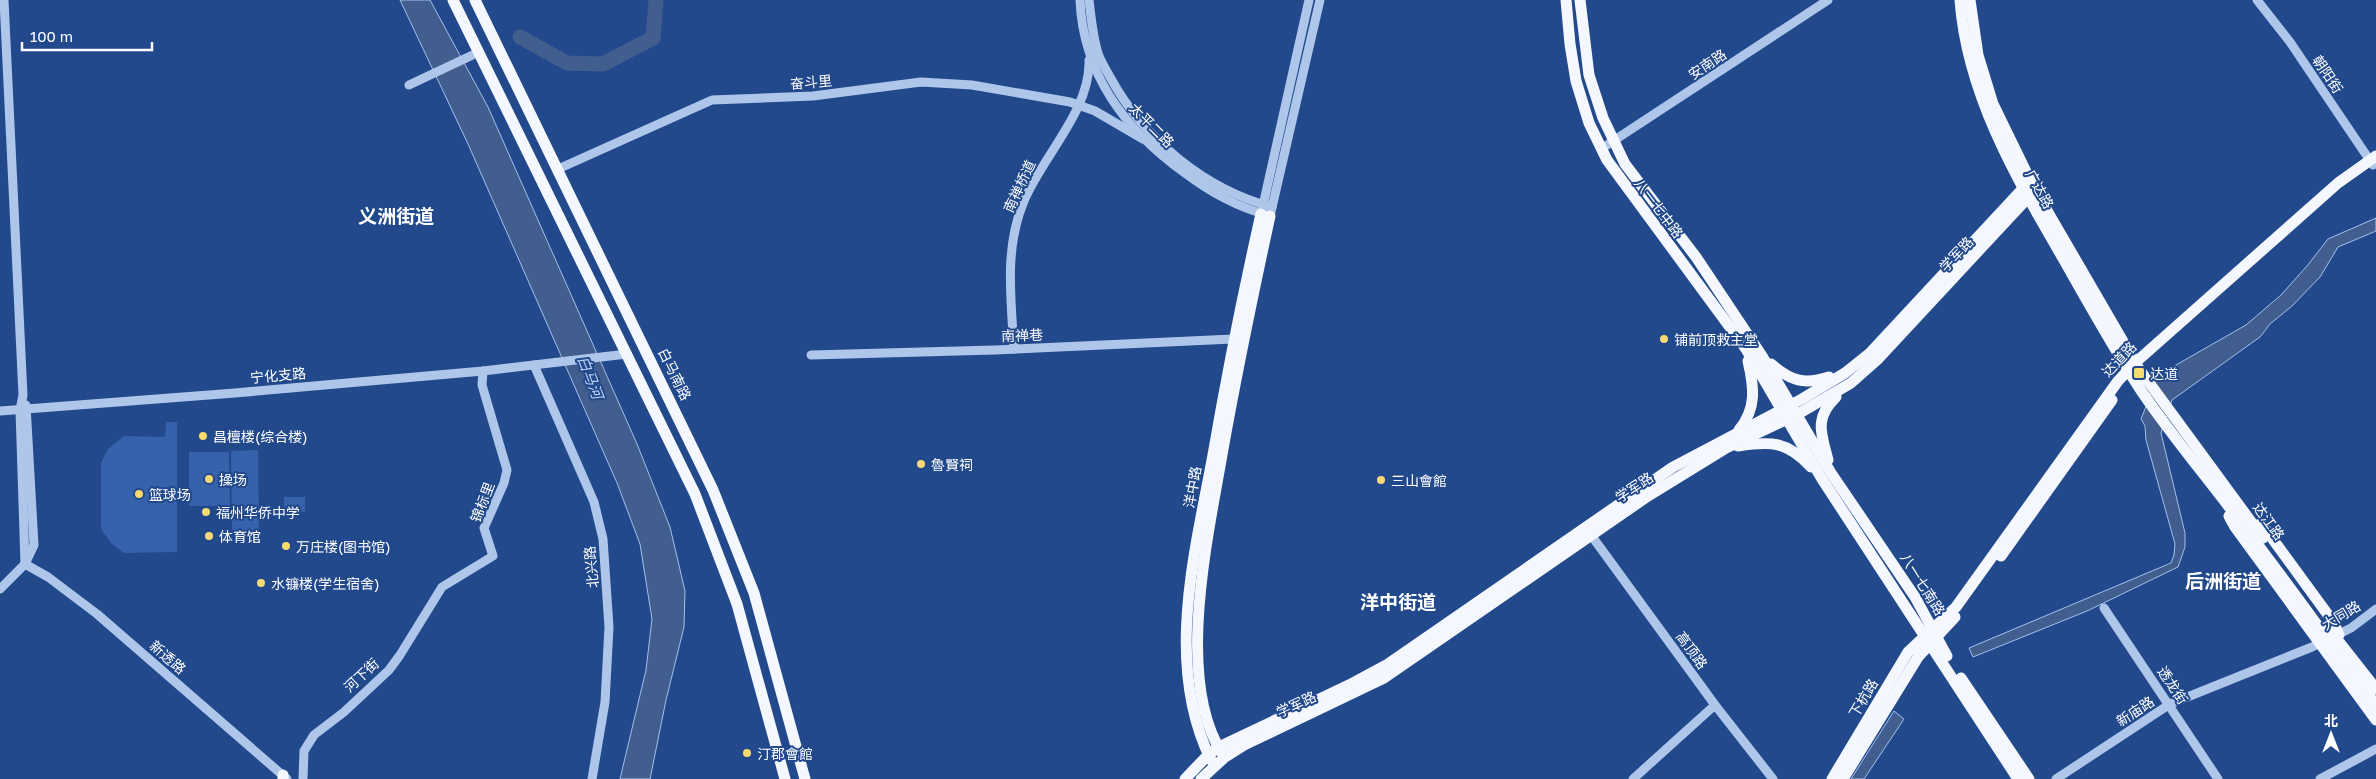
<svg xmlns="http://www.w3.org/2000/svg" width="2376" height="779" font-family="'Golos Text','Noto Sans SC',sans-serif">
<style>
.green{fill:#3562aa}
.water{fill:#425e8f;stroke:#a3c0ed}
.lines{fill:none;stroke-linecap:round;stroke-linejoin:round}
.river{stroke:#425e8f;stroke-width:15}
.minor{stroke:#afc6eb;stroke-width:9}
.major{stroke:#f4f7fe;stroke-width:11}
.poi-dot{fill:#f8da70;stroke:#21498c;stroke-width:2}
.labels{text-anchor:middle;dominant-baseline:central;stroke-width:4;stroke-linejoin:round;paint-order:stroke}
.street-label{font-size:14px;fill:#fff;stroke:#21498c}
.poi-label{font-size:14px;fill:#fff;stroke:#21498c;text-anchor:start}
.water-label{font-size:15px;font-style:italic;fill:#bbd1f3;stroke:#21498c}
.district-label{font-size:19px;font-weight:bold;fill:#fff;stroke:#21498c}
</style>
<rect width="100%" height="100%" fill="#21498c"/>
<g class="green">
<polygon points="166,422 177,422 177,552 124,553 112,544 103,532 101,527 101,463 108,449 124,436 165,437"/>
<polygon points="258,450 259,533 232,533 231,451"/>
<polygon points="189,452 229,452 230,506 189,506"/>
<rect x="284" y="497" width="21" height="15"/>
</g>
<g class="water">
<polygon points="400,0 430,0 488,107 637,444 670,527 685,591 684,627 666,700 650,779 620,779 646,670 652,619 640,544 617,483 468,144"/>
<polygon points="2376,218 2376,231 2338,247 2320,277 2292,306 2270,324 2260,337 2172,400 2161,433 2185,533 2185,547 2178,567 2087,611 1973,657 1969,648 2171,563 2174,555 2175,544 2146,440 2145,426 2141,419 2157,379 2169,369 2246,325 2281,295 2307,266 2328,239"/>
<polygon points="1894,711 1904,719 1864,779 1851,779"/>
</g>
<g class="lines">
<polyline class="river" points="520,37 567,63 603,64 653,38 656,0"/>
<g class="minor">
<polyline points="4,0 23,395 20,410 25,564"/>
<path d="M1080,0C1083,74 1126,131 1185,173C1212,193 1237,207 1270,216L1320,0"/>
<path d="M1089,0C1091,17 1093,40 1099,56C1102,63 1106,70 1110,77C1143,138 1204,189 1272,207"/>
<polyline points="2257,0 2290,42 2373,165"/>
<polyline points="409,85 479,52"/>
<polyline points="1601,149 1828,0"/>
<polyline points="558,169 712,100 813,96 921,82 972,85 1070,102 1095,111 1143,139"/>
<polyline points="1262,210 1309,0"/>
<path d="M1014,349C1011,299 1004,248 1024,201C1042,157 1091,110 1089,60"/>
<polyline points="811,355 995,350 1233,339"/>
<polyline points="534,365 594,502 603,539 609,627 605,702 592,779"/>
<polyline points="0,411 235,393 483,371 627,354"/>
<polyline points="1591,535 1715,705 1773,779"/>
<polyline points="25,564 48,577 97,614 287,779"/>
<polyline points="0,589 25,564 34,545 26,405"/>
<polyline points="2104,608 2218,779"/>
<polyline points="303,779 304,751 314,735 344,712 389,670 400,655 442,587 493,556 484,528 504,483 507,470 482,385 483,371"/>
<polyline points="1633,779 1715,705"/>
<polyline points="2056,779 2170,704 2312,647 2351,628 2376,609"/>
<polyline points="2320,779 2376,749"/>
</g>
<g class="major">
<polyline points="453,0 695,494 737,604 785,779"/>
<polyline points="475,0 713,490 754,593 805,779"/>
<polyline points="1566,0 1570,44 1576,81 1589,123 1607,160 1746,349 1822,479 2018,779"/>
<polyline points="1580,0 1589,75 1603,118 1625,164 1696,257 1762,356 1831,473 1915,597 1947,656"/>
<path d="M1960,0C1967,95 2017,179 2064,260C2089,304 2114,349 2142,392C2174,439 2211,482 2245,528C2290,586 2332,646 2376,705"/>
<polyline points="1970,0 1978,55 1993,104 2035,190 2139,369 2263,538"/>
<path d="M1771,364C1791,381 1804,385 1829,377"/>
<path d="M1739,430C1757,408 1754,387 1748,361"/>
<path d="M1738,446C1771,441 1787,441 1811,467"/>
<path d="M1828,460C1821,433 1814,418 1836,397"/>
<polyline points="2229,516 2235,527 2376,720"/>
<polyline points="2261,523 2334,623 2339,635"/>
<polyline points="2001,556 2112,400"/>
<polyline points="2328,628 2376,689"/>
<polyline points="1961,678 2029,779"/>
<path d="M1222,753C1174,679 1209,532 1223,449C1237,371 1253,294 1270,216"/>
<path d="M1211,760C1164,665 1195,552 1213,455C1227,374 1243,294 1261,214"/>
<polyline points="283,775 283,779"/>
<polyline points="1185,779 1208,755 1219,747 1349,685 1388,664 1673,467 1802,399 1845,373 1870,353 2030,181"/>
<polyline points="1201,779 1225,757 1244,745 1384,678 1648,496 1726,448 1798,414 1851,383 1877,360 2035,190"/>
<polyline points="1832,779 1908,652 1956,607 2118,381 2136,362 2338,183 2376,156"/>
<polyline points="1843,779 1918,657 1955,617"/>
</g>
</g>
<g class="poi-dot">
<circle cx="1664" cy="339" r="5"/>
<rect x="2133" y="367" width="12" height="12" rx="2.5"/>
<circle cx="203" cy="436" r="5"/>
<circle cx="921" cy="464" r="5"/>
<circle cx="209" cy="479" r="5"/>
<circle cx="1381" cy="480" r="5"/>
<circle cx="139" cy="494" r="5"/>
<circle cx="206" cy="512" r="5"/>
<circle cx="209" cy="536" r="5"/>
<circle cx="286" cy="546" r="5"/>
<circle cx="261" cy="583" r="5"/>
<circle cx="747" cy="753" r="5"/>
</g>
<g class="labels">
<g class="street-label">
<text transform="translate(1707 64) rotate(-34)">安南路</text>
<text transform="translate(2328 74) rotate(56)">朝阳街</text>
<text transform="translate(811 82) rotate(-5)">奋斗里</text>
<text transform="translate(1152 125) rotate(45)">太平二路</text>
<text transform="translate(1019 186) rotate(-65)">南禅桥道</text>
<text transform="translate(2040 189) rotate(61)">广达路</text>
<text transform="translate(1659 208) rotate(53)">八一七中路</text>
<text transform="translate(1956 254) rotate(-47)">学军路</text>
<text transform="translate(1022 335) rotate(-2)">南禅巷</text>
<text transform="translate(2119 359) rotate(-46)">达道路</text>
<text transform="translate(675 374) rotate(64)">白马南路</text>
<text transform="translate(278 375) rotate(-5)">宁化支路</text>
<text transform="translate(1192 487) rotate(-80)">洋中路</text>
<text transform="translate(1634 487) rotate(-33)">学军路</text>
<text transform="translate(482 502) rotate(-69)">锦标里</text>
<text transform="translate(2269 521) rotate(54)">达江路</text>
<text transform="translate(591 567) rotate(-95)">北兴路</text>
<text transform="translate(1923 584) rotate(58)">八一七南路</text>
<text transform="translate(2341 615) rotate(-31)">大同路</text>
<text transform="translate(1692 650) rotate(54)">高顶路</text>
<text transform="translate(168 657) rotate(41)">新透路</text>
<text transform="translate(361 675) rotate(-43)">河下街</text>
<text transform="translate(2173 685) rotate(56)">透龙街</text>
<text transform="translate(1863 698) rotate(-59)">下杭路</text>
<text transform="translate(1296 704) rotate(-25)">学军路</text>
<text transform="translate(2135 711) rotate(-33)">新庙路</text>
</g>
<g class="poi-label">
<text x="1674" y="339">铺前顶救主堂</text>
<text x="2150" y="373">达道</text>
<text x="213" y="436">昌檀楼(综合楼)</text>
<text x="931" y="464">魯賢祠</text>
<text x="219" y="479">操场</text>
<text x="1391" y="480">三山會館</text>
<text x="149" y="494">篮球场</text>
<text x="216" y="512">福州华侨中学</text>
<text x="219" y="536">体育馆</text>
<text x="296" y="546">万庄楼(图书馆)</text>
<text x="271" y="583">水镰楼(学生宿舍)</text>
<text x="757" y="753">汀郡會館</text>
</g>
<g class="water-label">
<text transform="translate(591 377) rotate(69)">白马河</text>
</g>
<g class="district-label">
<text x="396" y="215">义洲街道</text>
<text x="2223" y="580">后洲街道</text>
<text x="1398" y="601">洋中街道</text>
</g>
</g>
<g transform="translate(2331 734)" stroke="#21498c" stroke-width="4" paint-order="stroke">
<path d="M0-4L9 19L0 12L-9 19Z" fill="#ffffff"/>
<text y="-8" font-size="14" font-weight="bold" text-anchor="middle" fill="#ffffff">北</text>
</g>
<path d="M22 42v8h130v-8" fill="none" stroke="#ffffff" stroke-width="2.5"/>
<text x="30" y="42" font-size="15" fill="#ffffff" stroke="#21498c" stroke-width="4" paint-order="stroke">100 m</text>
</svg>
